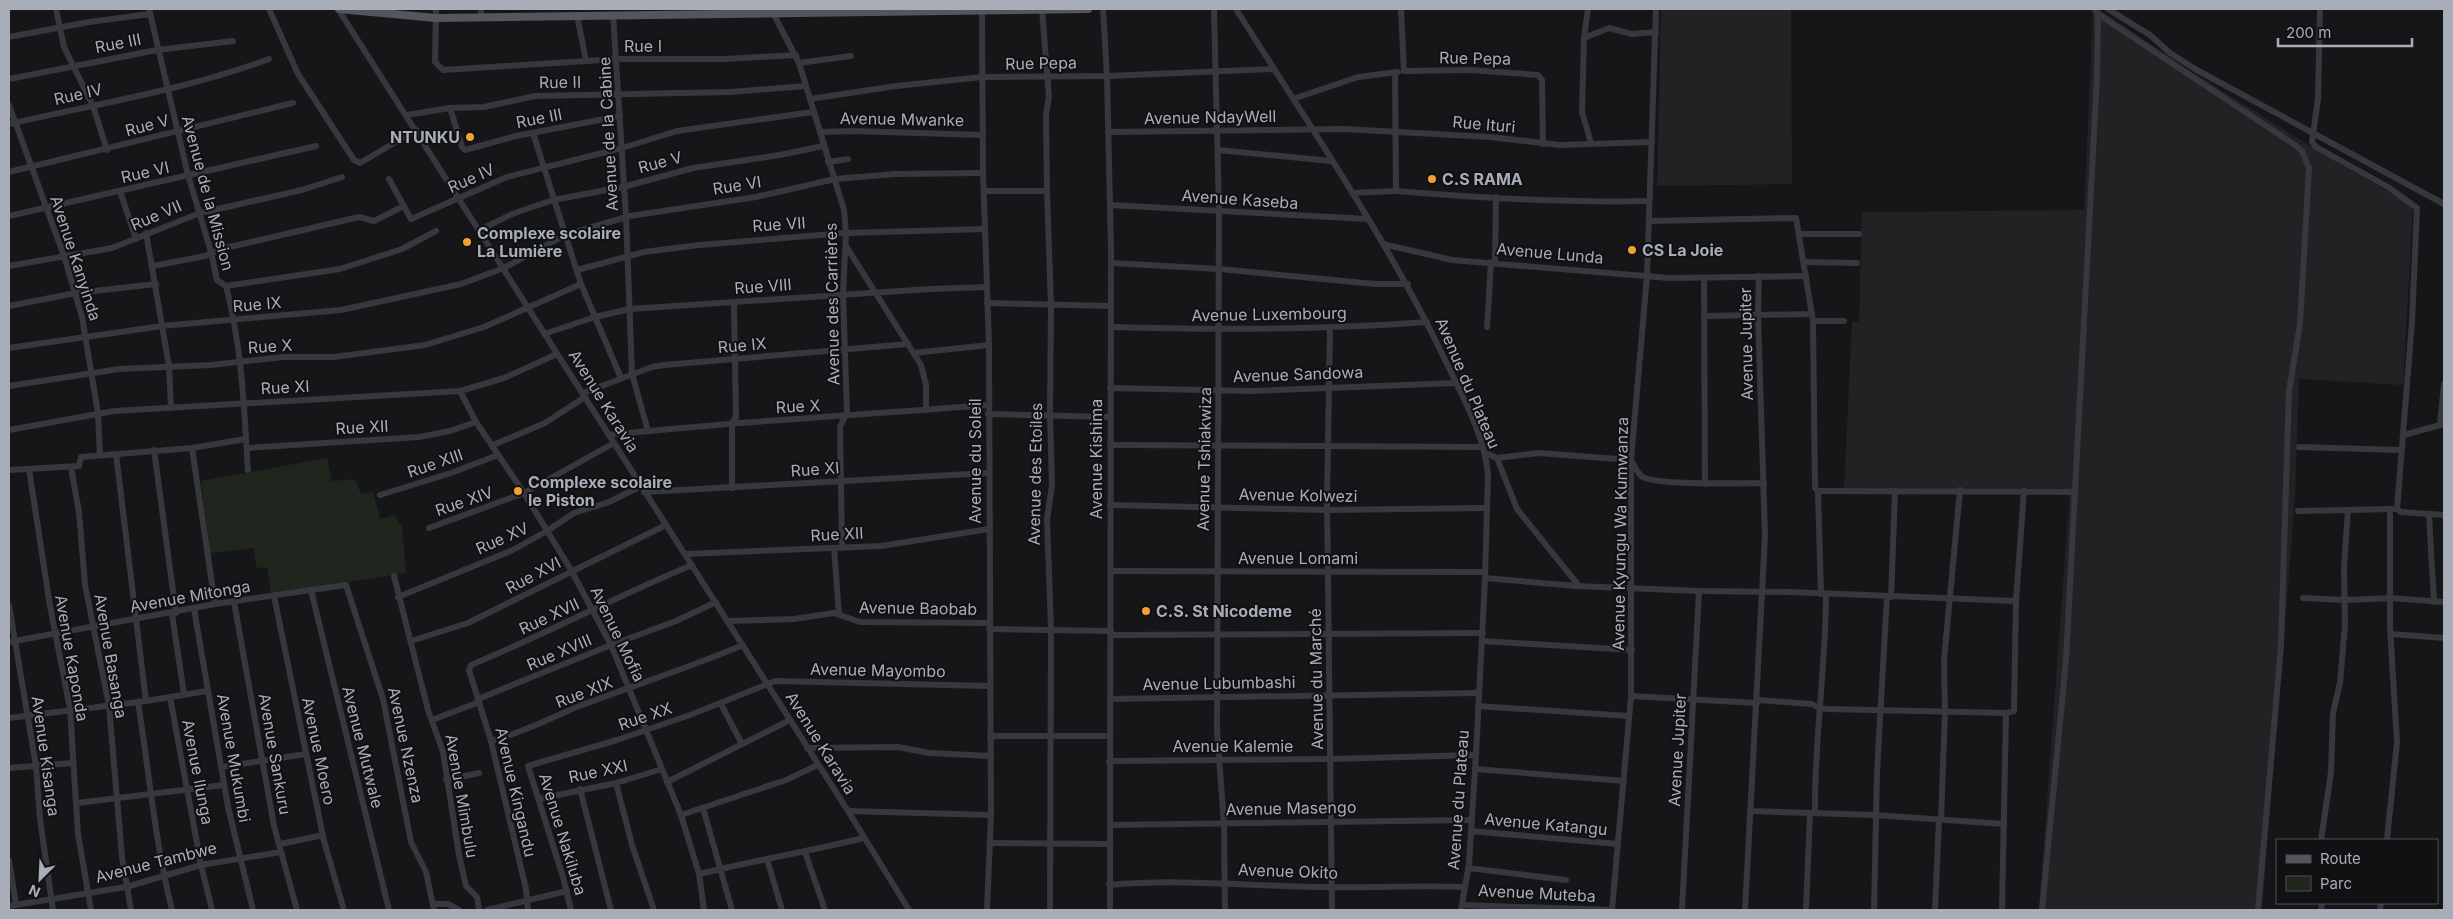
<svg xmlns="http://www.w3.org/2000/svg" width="2453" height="919" font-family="Inter,sans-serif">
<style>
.built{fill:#222225}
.green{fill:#1e261e}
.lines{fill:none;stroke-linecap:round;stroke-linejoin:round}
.minor{stroke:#37383d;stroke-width:6}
.major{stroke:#53565c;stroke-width:8}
.poi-dot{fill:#f0a235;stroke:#111113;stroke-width:2}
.labels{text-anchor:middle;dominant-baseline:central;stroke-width:4;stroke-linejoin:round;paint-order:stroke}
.street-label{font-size:16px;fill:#a8aeb8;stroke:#111113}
.poi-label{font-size:16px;font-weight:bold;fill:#a8aeb8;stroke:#111113;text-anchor:start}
</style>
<rect width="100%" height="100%" fill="#161618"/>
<g class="built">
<polygon points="1661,10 1791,10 1792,184 1657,186"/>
<polygon points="2100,10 2186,68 2320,152 2413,206 2403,385 2299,379 2295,499 2262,910 2039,910 2070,489 1844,488 1852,322 1859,321 1862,212 2084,210 2093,13"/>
</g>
<polygon class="green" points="327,458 332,481 355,479 361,494 373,491 380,519 394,515 402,527 406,573 271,594 267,567 256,568 254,548 210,553 201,481"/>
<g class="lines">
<g class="minor">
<polyline points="56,9 64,47 93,106 107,150"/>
<polyline points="149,9 188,175 211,252 217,280 226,286"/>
<polyline points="269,9 298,74 354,160 360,163 416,130"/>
<polyline points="338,9 848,811 909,910"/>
<polyline points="436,9 435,62 443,70 618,59 724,59 796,55"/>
<polyline points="481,9 481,17"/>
<polyline points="1042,9 1049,97 1046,114 1047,191 1051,305 1050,415 1052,485 1047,519 1051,629 1050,910"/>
<polyline points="1103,9 1107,76 1111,250 1110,910"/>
<polyline points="1214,9 1219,211 1217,730 1224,824 1225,910"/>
<path d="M1236,9C1309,125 1387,238 1446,362C1463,397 1485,437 1488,475L1485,578L1476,755L1469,864L1461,910"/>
<polyline points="1401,9 1404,71 1471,70 1538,75 1542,80 1543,144"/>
<polyline points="1588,9 1584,38 1582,112 1591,143"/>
<polyline points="2094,9 2098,14 2295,145 2302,151 2309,168 2300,324 2289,391 2281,646 2258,910"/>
<polyline points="2108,9 2150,35 2170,53 2195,69 2444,204"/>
<polyline points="2320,9 2318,99 2312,142 2316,147 2388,187 2417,208 2412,322 2397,509 2401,512 2444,515"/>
<polyline points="982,11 983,173 989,345 991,815 987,910"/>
<polyline points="773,13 799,63 844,210 846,233 843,294 847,412 840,427 842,548"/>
<polyline points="613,14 626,217 632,374 648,431"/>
<polyline points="577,15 586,61"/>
<polyline points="9,37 89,22 150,14"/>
<polyline points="1584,38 1609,28 1632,34 1656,32"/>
<polyline points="799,63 851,56"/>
<polyline points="9,79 157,50 233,41"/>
<polyline points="810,99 896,86 982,77 1107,76 1274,69"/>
<polyline points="1293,99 1358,77 1398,72"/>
<polyline points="9,105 64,256 82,317 98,413 100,455"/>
<polyline points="450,108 462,147 465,150 516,136 620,116"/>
<polyline points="407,115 450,108 484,107 535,96 730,92 806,86"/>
<path d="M9,124C96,104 185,90 269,59"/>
<polyline points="820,132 853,131 983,135"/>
<polyline points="1108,132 1344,129 1490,137 1560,145 1652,142"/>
<polyline points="533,133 581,284 621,378"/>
<polyline points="1218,150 1331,161"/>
<polyline points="828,162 848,159"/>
<polyline points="9,172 293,103"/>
<polyline points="389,179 411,219 507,177 622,148 677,131 813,112"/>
<polyline points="120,191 136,239"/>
<polyline points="984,191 1047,191"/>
<path d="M1396,191C1480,198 1565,203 1649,201"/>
<polyline points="1352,193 1396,191 1395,72"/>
<polyline points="1110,205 1368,219"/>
<polyline points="9,216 316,146"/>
<polyline points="1649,221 1796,218 1813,321 1815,488 1818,491 1821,594"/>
<polyline points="480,230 512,214 553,200 623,187 693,168 780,155 823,146"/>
<polyline points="146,233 169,366 171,408"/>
<polyline points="1799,234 1859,234"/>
<polyline points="1383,244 1452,260 1669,278 1806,276"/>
<polyline points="846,246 921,365 926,385 926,410"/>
<polyline points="1495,262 1496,197"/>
<polyline points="1804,262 1857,263"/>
<polyline points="1111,263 1219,269 1375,284 1408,284"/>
<polyline points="9,266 112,248 200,213 302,190 342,177"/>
<polyline points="153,266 205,256 221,249 359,217 374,221 404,206"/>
<polyline points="577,270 644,252 699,245 846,233 985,229"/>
<polyline points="1704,278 1705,484"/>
<polyline points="226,286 340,269 402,249 436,231"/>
<path d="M226,286C242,347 244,408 248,470"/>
<polyline points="987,303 1111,306"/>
<polyline points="9,306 76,293 156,284"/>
<polyline points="1704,316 1812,314"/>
<polyline points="1813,321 1844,321"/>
<path d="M1111,327C1217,330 1322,330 1427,322"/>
<polyline points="1330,327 1327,498 1332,910"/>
<polyline points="1487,327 1491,262"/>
<polyline points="544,334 595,317 630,309 930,289 987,287"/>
<polyline points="9,348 162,326 341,310 461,284 504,268 565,235 630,216 756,197 835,179 895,174 983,173"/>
<polyline points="914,353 989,345"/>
<polyline points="9,386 119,369 211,365 284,357 334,357 425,345 484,327 581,284"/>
<polyline points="1110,388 1251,391 1456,383"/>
<polyline points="460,391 476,422 524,493 571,570 611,645 681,815 699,874 704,910"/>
<polyline points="583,393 652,367 664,365 908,344"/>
<polyline points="988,414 1110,417"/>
<polyline points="2440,425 2444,384"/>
<polyline points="9,430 114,411 460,391 504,378 557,354"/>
<path d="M609,435C735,421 862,415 988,405"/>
<polyline points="2404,435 2444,424"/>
<polyline points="493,445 545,423 585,397"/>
<polyline points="1110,445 1483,447"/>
<polyline points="2299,447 2401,450"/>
<polyline points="192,448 215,604"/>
<polyline points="247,448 419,437 450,431 476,422"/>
<polyline points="154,450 176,613"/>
<path d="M1485,453L1497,458L1539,453L1631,460C1634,465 1637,472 1641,476C1653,486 1745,483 1764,483"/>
<polyline points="116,454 146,701"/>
<polyline points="1497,458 1517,509 1579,586"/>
<polyline points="71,467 79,512 85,585 109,706 122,857 131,910"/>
<polyline points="29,469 50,606 70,709 78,834 91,910"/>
<polyline points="9,470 79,466 81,457 192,448 246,439"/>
<polyline points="732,488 732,423 736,417 734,302"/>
<polyline points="1818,491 2075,492"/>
<polyline points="644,492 988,473"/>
<polyline points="380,495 451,473 498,455"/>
<polyline points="1110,505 1328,510 1486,508"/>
<polyline points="2298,511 2394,509"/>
<polyline points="2429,515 2434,602"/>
<polyline points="429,528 524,493 614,443"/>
<polyline points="834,548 839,615"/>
<polyline points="685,554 881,546 989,529"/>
<polyline points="1111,571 1485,572"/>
<polyline points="394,576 428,710 443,752 459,855 466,886 477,897 479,910"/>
<polyline points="1485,578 1576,586 1699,591 1791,592 2016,601"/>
<polyline points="311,590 389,910"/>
<polyline points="274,596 324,841 344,910"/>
<polyline points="398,597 513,550 547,531 574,513 609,502 641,486"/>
<polyline points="1891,597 1895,491"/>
<polyline points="2303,598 2345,600 2391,598 2444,602"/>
<polyline points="234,602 274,826 297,910"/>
<polyline points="9,605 36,766 40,819 53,910"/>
<polyline points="194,609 228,807 253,910"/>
<polyline points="172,614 184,694"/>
<polyline points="728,621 794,619 834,613 860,622 989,623"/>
<polyline points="989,629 1111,631"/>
<polyline points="2391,634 2444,638"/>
<polyline points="1111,635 1483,633"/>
<polyline points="411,641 468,623 666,525"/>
<polyline points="1482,641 1632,650"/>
<polyline points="9,642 215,604 346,585 383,699 411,842 426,872 434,910"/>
<polyline points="1631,696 1757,703"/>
<polyline points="170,697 201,865 212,910"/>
<path d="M478,699L469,670L471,665C546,634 617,596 692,565"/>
<polyline points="1110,699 1479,693"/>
<polyline points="1757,700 1812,704 1819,708 1828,709 2006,713 2014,711 2016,601 2024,491"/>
<path d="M138,702C149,772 155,842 172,910"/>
<polyline points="721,704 742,744"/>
<polyline points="1478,706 1629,716"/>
<polyline points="9,718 146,701 207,691"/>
<polyline points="432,720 479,702"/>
<polyline points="990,736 1110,736"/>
<path d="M491,741C522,733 548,719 577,707C632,686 688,668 743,645"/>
<polyline points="807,748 898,747 929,753 991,756"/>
<polyline points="1109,761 1331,759 1476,755"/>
<polyline points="222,767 306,754"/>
<polyline points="9,768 72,763"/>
<polyline points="1475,769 1624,781"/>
<polyline points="446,780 479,773"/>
<polyline points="667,782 790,720"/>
<polyline points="616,783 632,845 654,910"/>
<polyline points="580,789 611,910"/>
<polyline points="539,799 616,783 662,769"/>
<polyline points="77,803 224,785"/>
<polyline points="703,808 732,910"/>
<polyline points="848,811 991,815"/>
<polyline points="1750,811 1875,815 2004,824"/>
<path d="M1815,813C1814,740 1826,668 1826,594"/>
<polyline points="681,815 786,780 818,765"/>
<polyline points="1941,820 1945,712 1944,660 1960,490"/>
<polyline points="1110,825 1472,820"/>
<polyline points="1471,831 1618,844"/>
<polyline points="2321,840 2331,772 2333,713 2340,683 2345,625 2344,568 2348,510"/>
<polyline points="2387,840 2397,742 2390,628 2390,509"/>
<polyline points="991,843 1110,844"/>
<polyline points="280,844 323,835"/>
<polyline points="805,852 825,910"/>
<polyline points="767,859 782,910"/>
<polyline points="9,860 16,905"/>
<polyline points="1468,868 1566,880"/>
<path d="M699,874C754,861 809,851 864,838"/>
<path d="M1109,885C1184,878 1257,887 1331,887C1376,888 1420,885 1465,887"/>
<polyline points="434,904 448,904 459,910"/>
<polyline points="1462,905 1612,910"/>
<polyline points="9,906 126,887 201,865 281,852"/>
<polyline points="487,910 567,891"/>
<polyline points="528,910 526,889 491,741 478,699 611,645 676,621 716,602"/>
<polyline points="571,910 563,877 528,766 617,740 690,715 775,681 989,686"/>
<polyline points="1612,910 1631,696 1631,460 1647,276 1656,9"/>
<polyline points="1682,910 1699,591"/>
<polyline points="1745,910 1765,536 1758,314 1759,276"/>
<polyline points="1806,910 1810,813"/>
<polyline points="1874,910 1877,772 1887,597"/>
<polyline points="1935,910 1939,819"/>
<polyline points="2002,910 2006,713"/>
<polyline points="2042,910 2066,660 2097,77 2098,14"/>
<polyline points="2321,910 2322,903"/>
<polyline points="2380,910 2381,903"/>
</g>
<polyline class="major" points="339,9 436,18 1088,9"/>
</g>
<g class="poi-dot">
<circle cx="470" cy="137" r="5"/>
<circle cx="1432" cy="179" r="5"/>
<circle cx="467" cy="242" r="5"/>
<circle cx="1632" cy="250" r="5"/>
<circle cx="518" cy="491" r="5"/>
<circle cx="1146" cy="611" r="5"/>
</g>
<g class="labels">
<g class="street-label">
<text transform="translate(118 43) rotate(-11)">Rue III</text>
<text x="643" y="46">Rue I</text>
<text transform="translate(1475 58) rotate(1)">Rue Pepa</text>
<text transform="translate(1041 63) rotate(-1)">Rue Pepa</text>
<text transform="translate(560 82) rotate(-1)">Rue II</text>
<text transform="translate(78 94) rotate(-13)">Rue IV</text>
<text transform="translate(1210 117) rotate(-1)">Avenue NdayWell</text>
<text transform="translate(539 118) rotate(-11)">Rue III</text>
<text transform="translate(902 119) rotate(1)">Avenue Mwanke</text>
<text transform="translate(1484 124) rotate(5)">Rue Ituri</text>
<text transform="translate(147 125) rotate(-15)">Rue V</text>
<text transform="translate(608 134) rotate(-93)">Avenue de la Cabine</text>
<text transform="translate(660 162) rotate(-15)">Rue V</text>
<text transform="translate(145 172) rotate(-13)">Rue VI</text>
<text transform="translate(471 178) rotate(-24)">Rue IV</text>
<text transform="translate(737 185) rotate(-9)">Rue VI</text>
<text transform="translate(208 193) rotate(75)">Avenue de la Mission</text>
<text transform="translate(1240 199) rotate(4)">Avenue Kaseba</text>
<text transform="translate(156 215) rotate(-23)">Rue VII</text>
<text transform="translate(779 224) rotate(-4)">Rue VII</text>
<text transform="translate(1550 253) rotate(5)">Avenue Lunda</text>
<text transform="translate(76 258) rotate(72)">Avenue Kanyinda</text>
<text transform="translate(763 286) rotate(-4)">Rue VIII</text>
<text transform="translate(257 304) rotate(-5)">Rue IX</text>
<text transform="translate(832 304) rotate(-91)">Avenue des Carrières</text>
<text transform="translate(1269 314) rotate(-1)">Avenue Luxembourg</text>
<text transform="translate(1746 344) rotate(-91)">Avenue Jupiter</text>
<text transform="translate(742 345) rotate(-5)">Rue IX</text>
<text transform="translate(270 346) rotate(-4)">Rue X</text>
<text transform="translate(1298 374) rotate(-2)">Avenue Sandowa</text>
<text transform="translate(1468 383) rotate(67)">Avenue du Plateau</text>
<text transform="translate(285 387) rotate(-3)">Rue XI</text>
<text transform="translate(604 401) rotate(58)">Avenue Karavia</text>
<text transform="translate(798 406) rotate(-3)">Rue X</text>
<text transform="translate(362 427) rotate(-3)">Rue XII</text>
<text transform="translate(1096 459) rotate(-90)">Avenue Kishima</text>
<text transform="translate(1204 459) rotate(-89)">Avenue Tshiakwiza</text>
<text transform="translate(975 461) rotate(-90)">Avenue du Soleil</text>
<text transform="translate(435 463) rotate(-19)">Rue XIII</text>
<text transform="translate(815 469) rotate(-4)">Rue XI</text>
<text transform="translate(1035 474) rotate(-89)">Avenue des Etoiles</text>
<text transform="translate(1298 495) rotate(1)">Avenue Kolwezi</text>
<text transform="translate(464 501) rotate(-19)">Rue XIV</text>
<text transform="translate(837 534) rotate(-3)">Rue XII</text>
<text transform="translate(1620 534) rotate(-89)">Avenue Kyungu Wa Kumwanza</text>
<text transform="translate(502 538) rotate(-24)">Rue XV</text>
<text x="1298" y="558">Avenue Lomami</text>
<text transform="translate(533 575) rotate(-28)">Rue XVI</text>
<text transform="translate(190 596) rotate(-10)">Avenue Mitonga</text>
<text transform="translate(918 608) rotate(1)">Avenue Baobab</text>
<text transform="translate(549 616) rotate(-25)">Rue XVII</text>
<text transform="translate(618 634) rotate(64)">Avenue Mofia</text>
<text transform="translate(559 652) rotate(-23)">Rue XVIII</text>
<text transform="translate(111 656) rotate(80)">Avenue Basanga</text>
<text transform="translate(72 658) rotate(80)">Avenue Kaponda</text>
<text transform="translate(878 670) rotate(1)">Avenue Mayombo</text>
<text transform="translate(1316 679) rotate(-91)">Avenue du Marché</text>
<text transform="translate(1219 683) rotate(-1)">Avenue Lubumbashi</text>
<text transform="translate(584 692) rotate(-21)">Rue XIX</text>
<text transform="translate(645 716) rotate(-19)">Rue XX</text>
<text transform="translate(821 743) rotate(58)">Avenue Karavia</text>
<text transform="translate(406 745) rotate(78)">Avenue Nzenza</text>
<text x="1233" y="746">Avenue Kalemie</text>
<text transform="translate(363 747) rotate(76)">Avenue Mutwale</text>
<text transform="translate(1677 750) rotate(-87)">Avenue Jupiter</text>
<text transform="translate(319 751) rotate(78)">Avenue Moero</text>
<text transform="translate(275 754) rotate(80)">Avenue Sankuru</text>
<text transform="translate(46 756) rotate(82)">Avenue Kisanga</text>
<text transform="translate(234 758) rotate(80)">Avenue Mukumbi</text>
<text transform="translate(598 771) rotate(-12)">Rue XXI</text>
<text transform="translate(198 772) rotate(79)">Avenue Ilunga</text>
<text transform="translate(516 792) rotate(77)">Avenue Kingandu</text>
<text transform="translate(462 796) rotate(80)">Avenue Mimbulu</text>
<text transform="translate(1458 800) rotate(-86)">Avenue du Plateau</text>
<text transform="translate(1291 808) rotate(-1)">Avenue Masengo</text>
<text transform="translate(1546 824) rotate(5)">Avenue Katangu</text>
<text transform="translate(563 834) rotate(73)">Avenue Nakiluba</text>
<text transform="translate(156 862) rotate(-14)">Avenue Tambwe</text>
<text transform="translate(1288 871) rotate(2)">Avenue Okito</text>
<text transform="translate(1537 893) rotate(3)">Avenue Muteba</text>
</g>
<g class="poi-label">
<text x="460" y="137" text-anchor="end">NTUNKU</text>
<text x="1442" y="179">C.S RAMA</text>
<text x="477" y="233">Complexe scolaire<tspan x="477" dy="18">La Lumière</tspan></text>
<text x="1642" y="250">CS La Joie</text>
<text x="528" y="482">Complexe scolaire<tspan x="528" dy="18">le Piston</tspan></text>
<text x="1156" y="611">C.S. St Nicodeme</text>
</g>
</g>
<rect width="2453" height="919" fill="none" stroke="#a8aeb8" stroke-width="20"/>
<rect x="2276" y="839" width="162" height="65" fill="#111113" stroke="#4d5055"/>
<rect x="2286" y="855" width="25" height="8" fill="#53565c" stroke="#4d5055"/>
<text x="2320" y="864" font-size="15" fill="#a8aeb8">Route</text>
<rect x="2286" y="876" width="25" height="15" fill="#1e261e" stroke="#4d5055"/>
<text x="2320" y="889" font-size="15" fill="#a8aeb8">Parc</text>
<g transform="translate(40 879) rotate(204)" stroke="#111113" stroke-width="4" paint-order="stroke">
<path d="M0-4L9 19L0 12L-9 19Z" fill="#a8aeb8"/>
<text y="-8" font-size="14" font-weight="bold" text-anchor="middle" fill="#a8aeb8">N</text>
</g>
<path d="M2278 38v8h134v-8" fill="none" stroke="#a8aeb8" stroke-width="2.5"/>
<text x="2286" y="38" font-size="15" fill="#a8aeb8" stroke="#111113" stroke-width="4" paint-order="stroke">200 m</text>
</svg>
